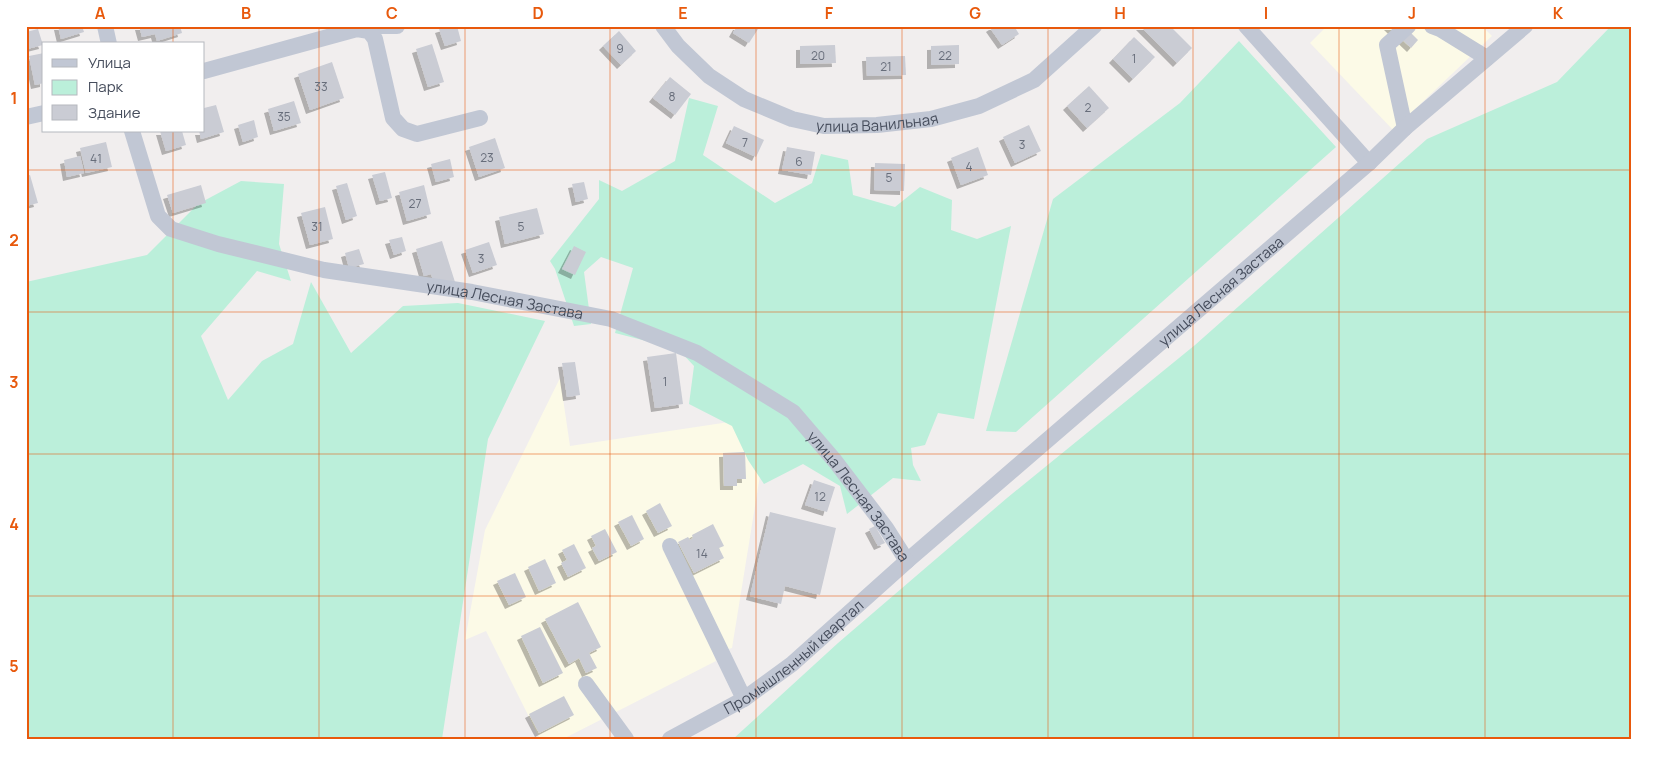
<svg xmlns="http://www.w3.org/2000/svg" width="1658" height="765" font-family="Manrope,sans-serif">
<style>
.commercial{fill:#fcfae7}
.green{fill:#bbefda}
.building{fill:#caccd4;filter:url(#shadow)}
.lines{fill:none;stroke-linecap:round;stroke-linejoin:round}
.minor{stroke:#c1c7d4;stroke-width:16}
.grid{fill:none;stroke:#e8590c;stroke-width:1;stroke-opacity:0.55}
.labels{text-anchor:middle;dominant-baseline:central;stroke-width:4.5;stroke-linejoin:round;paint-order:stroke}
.number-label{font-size:12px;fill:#676d7a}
.street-label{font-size:15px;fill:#464d5c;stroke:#fff}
.neatline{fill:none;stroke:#e8590c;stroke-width:2}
.grid-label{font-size:16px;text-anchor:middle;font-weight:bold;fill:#e8590c}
</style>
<defs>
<filter id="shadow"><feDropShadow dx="-4" dy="4" stdDeviation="0" flood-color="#0004"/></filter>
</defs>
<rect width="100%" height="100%" fill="#f1eeee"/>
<g class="commercial">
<polygon points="1327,26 1482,26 1492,36 1393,130 1310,43"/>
<polygon points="560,378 570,446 776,415 763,457 732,648 713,653 716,661 563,739 540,739 486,631 465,640 485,530"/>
</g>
<g class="green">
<polygon points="1611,26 1632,26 1632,739 733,739 838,643 1007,498 1195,345 1427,139 1557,82"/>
<polygon points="1239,41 1336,147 1016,432 986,431 1053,199 1180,103"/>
<polygon points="689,98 718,106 703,155 775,203 812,183 821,154 848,160 853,195 895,207 920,187 952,200 951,230 977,239 1011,226 974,419 938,413 925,445 911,448 913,465 921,481 893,478 847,514 840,486 803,464 764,484 748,460 732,426 689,404 694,366 678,349 615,333 633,268 601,257 584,272 591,324 574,326 555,269 550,261 599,199 599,180 622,191 675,161"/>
<polygon points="241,181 284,184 279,244 291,281 257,271 201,336 228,400 262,361 293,344 311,282 351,353 403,306 458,303 545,321 488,439 442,739 26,739 26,282 147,255 198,204"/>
</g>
<g class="building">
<polygon points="58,26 82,26 84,32 61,39"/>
<polygon points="139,26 180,26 182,33 157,41 155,34 142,37"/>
<polygon points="449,26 457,26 461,41 445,46 439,29"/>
<polygon points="737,26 760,26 749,43 733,33"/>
<polygon points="993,26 1014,26 1019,34 1002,45 990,28"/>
<polygon points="1140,26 1170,26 1192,48 1177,63"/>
<polygon points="1388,26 1404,26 1418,40 1411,48"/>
<polygon points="38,29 43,45 27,49 26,32"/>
<polygon points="619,31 636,51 621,65 603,46"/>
<polygon points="1134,37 1155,57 1133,79 1113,59"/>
<polygon points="432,44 444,82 428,87 416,49"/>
<polygon points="835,45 836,63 800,64 800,46"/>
<polygon points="959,45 959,64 931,65 931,46"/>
<polygon points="44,53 44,83 35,85 29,56"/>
<polygon points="905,56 906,75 867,76 866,57"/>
<polygon points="332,62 344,98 310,110 298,74"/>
<polygon points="670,77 691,94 675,115 653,98"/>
<polygon points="1089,86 1109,108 1087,128 1067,106"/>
<polygon points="294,101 301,123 274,131 268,109"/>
<polygon points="216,105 224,132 201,139 199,131 204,131 204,108"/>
<polygon points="254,120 258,137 243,142 238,125"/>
<polygon points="1029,125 1041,151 1015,163 1003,137"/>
<polygon points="734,126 764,140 756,157 726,143"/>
<polygon points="160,131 182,131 186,145 166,151"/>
<polygon points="495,138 505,168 479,177 469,147"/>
<polygon points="106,142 112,167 86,173 80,148"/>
<polygon points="787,147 815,152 811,175 782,170"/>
<polygon points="978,147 988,175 961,185 951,158"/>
<polygon points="80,156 84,173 67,177 64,160"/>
<polygon points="450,159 454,177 436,182 431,164"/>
<polygon points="875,163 905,164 904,191 874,190"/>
<polygon points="385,172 392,198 380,201 372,175"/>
<polygon points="30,175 38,203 26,206 26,176"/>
<polygon points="584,182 588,199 576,202 572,184"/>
<polygon points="347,183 357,216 346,220 336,186"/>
<polygon points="201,185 206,203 173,213 167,195"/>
<polygon points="424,185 431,214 407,221 399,192"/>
<polygon points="325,207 333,239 310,245 301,213"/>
<polygon points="537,208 544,234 505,244 499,217"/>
<polygon points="402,237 406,251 394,255 389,240"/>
<polygon points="442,241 455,282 434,283 431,274 424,276 416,249"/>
<polygon points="489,242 497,265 473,273 465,250"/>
<polygon points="574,246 586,252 575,275 562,269"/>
<polygon points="359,249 364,264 349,268 345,253"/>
<polygon points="676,353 683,404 655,408 647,357"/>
<polygon points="575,362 580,395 567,397 562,363"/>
<polygon points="745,452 746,479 737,479 737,486 724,486 723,453"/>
<polygon points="814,480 835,487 827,512 805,505"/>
<polygon points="660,503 672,526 658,533 646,511"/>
<polygon points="770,512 836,528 820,595 785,586 781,604 750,596"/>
<polygon points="632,515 644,539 631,546 618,522"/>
<polygon points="713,524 724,546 719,548 724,558 694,573 678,542 688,537 690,540 693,538 692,535"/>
<polygon points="875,526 885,543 878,546 869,529"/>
<polygon points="605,529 617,552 599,561 592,548 596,546 591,536"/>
<polygon points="574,544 586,568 568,577 561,563 567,560 562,550"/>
<polygon points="545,559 556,583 539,591 528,567"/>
<polygon points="515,573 526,597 509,605 497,581"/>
<polygon points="578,602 601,647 589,653 597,668 586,673 579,658 569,664 545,619"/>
<polygon points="540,627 563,673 543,683 521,636"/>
<polygon points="564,696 574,715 539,733 529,714"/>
</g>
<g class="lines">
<g class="minor">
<polyline points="105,26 109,44"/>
<polyline points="378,26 397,26"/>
<path id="s1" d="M663,26L678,46L709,76L744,99L792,119L824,126L877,125L931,119L979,106L1034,80L1094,26"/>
<polyline points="1246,26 1369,163"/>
<polyline points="1432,26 1440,29 1487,58"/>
<polyline points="204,71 357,29 369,31 375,39 393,118 403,129 417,134 480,118"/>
<polyline points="26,117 44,113"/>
<polyline points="1405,128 1387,45 1408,26"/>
<path id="s2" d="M132,131L158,216L171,229L218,244L324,270L472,292L611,319L697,353L793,412L835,461L886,528L907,561L1369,163L1405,128L1525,26"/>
<polyline points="670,546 744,699"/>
<polyline points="586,684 626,739"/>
<path id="s3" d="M670,739L744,699L792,664L907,561"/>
</g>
</g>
<path class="grid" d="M173,26V44M319,26V739M465,26V739M610,26V739M756,26V739M902,26V739M1048,26V739M1193,26V739M1339,26V739M1485,26V739M173,131V739M26,170H1632M26,312H1632M26,454H1632M26,596H1632"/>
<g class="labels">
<g class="number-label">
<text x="620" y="48">9</text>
<text x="818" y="55">20</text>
<text x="945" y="55">22</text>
<text x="1134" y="58">1</text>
<text x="886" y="66">21</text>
<text x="321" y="86">33</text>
<text x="672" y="96">8</text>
<text x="1088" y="107">2</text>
<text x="284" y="116">35</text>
<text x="745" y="142">7</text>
<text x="1022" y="144">3</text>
<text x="487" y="157">23</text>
<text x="96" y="158">41</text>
<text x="799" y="161">6</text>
<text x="969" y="166">4</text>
<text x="889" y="177">5</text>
<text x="415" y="203">27</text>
<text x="317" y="226">31</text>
<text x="521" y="226">5</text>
<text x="481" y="258">3</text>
<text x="665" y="381">1</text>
<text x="820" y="496">12</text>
<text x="702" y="553">14</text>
</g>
<g class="street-label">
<text stroke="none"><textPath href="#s1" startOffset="248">улица Ванильная</textPath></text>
<text stroke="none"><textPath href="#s2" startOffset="1364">улица Лесная Застава</textPath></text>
<text stroke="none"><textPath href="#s2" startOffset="449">улица Лесная Застава</textPath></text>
<text stroke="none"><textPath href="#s2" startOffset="869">улица Лесная Застава</textPath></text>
<text stroke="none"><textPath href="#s3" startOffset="149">Промышленный квартал</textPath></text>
</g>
</g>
<rect width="1658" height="765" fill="none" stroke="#ffffff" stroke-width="55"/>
<rect x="42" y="42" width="162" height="90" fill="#ffffff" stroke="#b5b8be"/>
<rect x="52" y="59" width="25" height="8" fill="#c1c7d4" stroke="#b5b8be"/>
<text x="88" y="68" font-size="15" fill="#464d5c">Улица</text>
<rect x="52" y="80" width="25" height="15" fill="#bbefda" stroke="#b5b8be"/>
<text x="88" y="92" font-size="15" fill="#464d5c">Парк</text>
<rect x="52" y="105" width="25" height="15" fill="#caccd4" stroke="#b5b8be"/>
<text x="88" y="118" font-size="15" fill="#464d5c">Здание</text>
<rect x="28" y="28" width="1602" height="710" class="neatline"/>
<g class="grid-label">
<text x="100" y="19">A</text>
<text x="246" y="19">B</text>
<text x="392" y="19">C</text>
<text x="538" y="19">D</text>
<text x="683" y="19">E</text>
<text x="829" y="19">F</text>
<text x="975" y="19">G</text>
<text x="1120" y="19">H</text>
<text x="1266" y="19">I</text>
<text x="1412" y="19">J</text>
<text x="1558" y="19">K</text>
<text x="14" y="104">1</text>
<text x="14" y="246">2</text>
<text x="14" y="388">3</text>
<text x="14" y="530">4</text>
<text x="14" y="672">5</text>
</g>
</svg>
